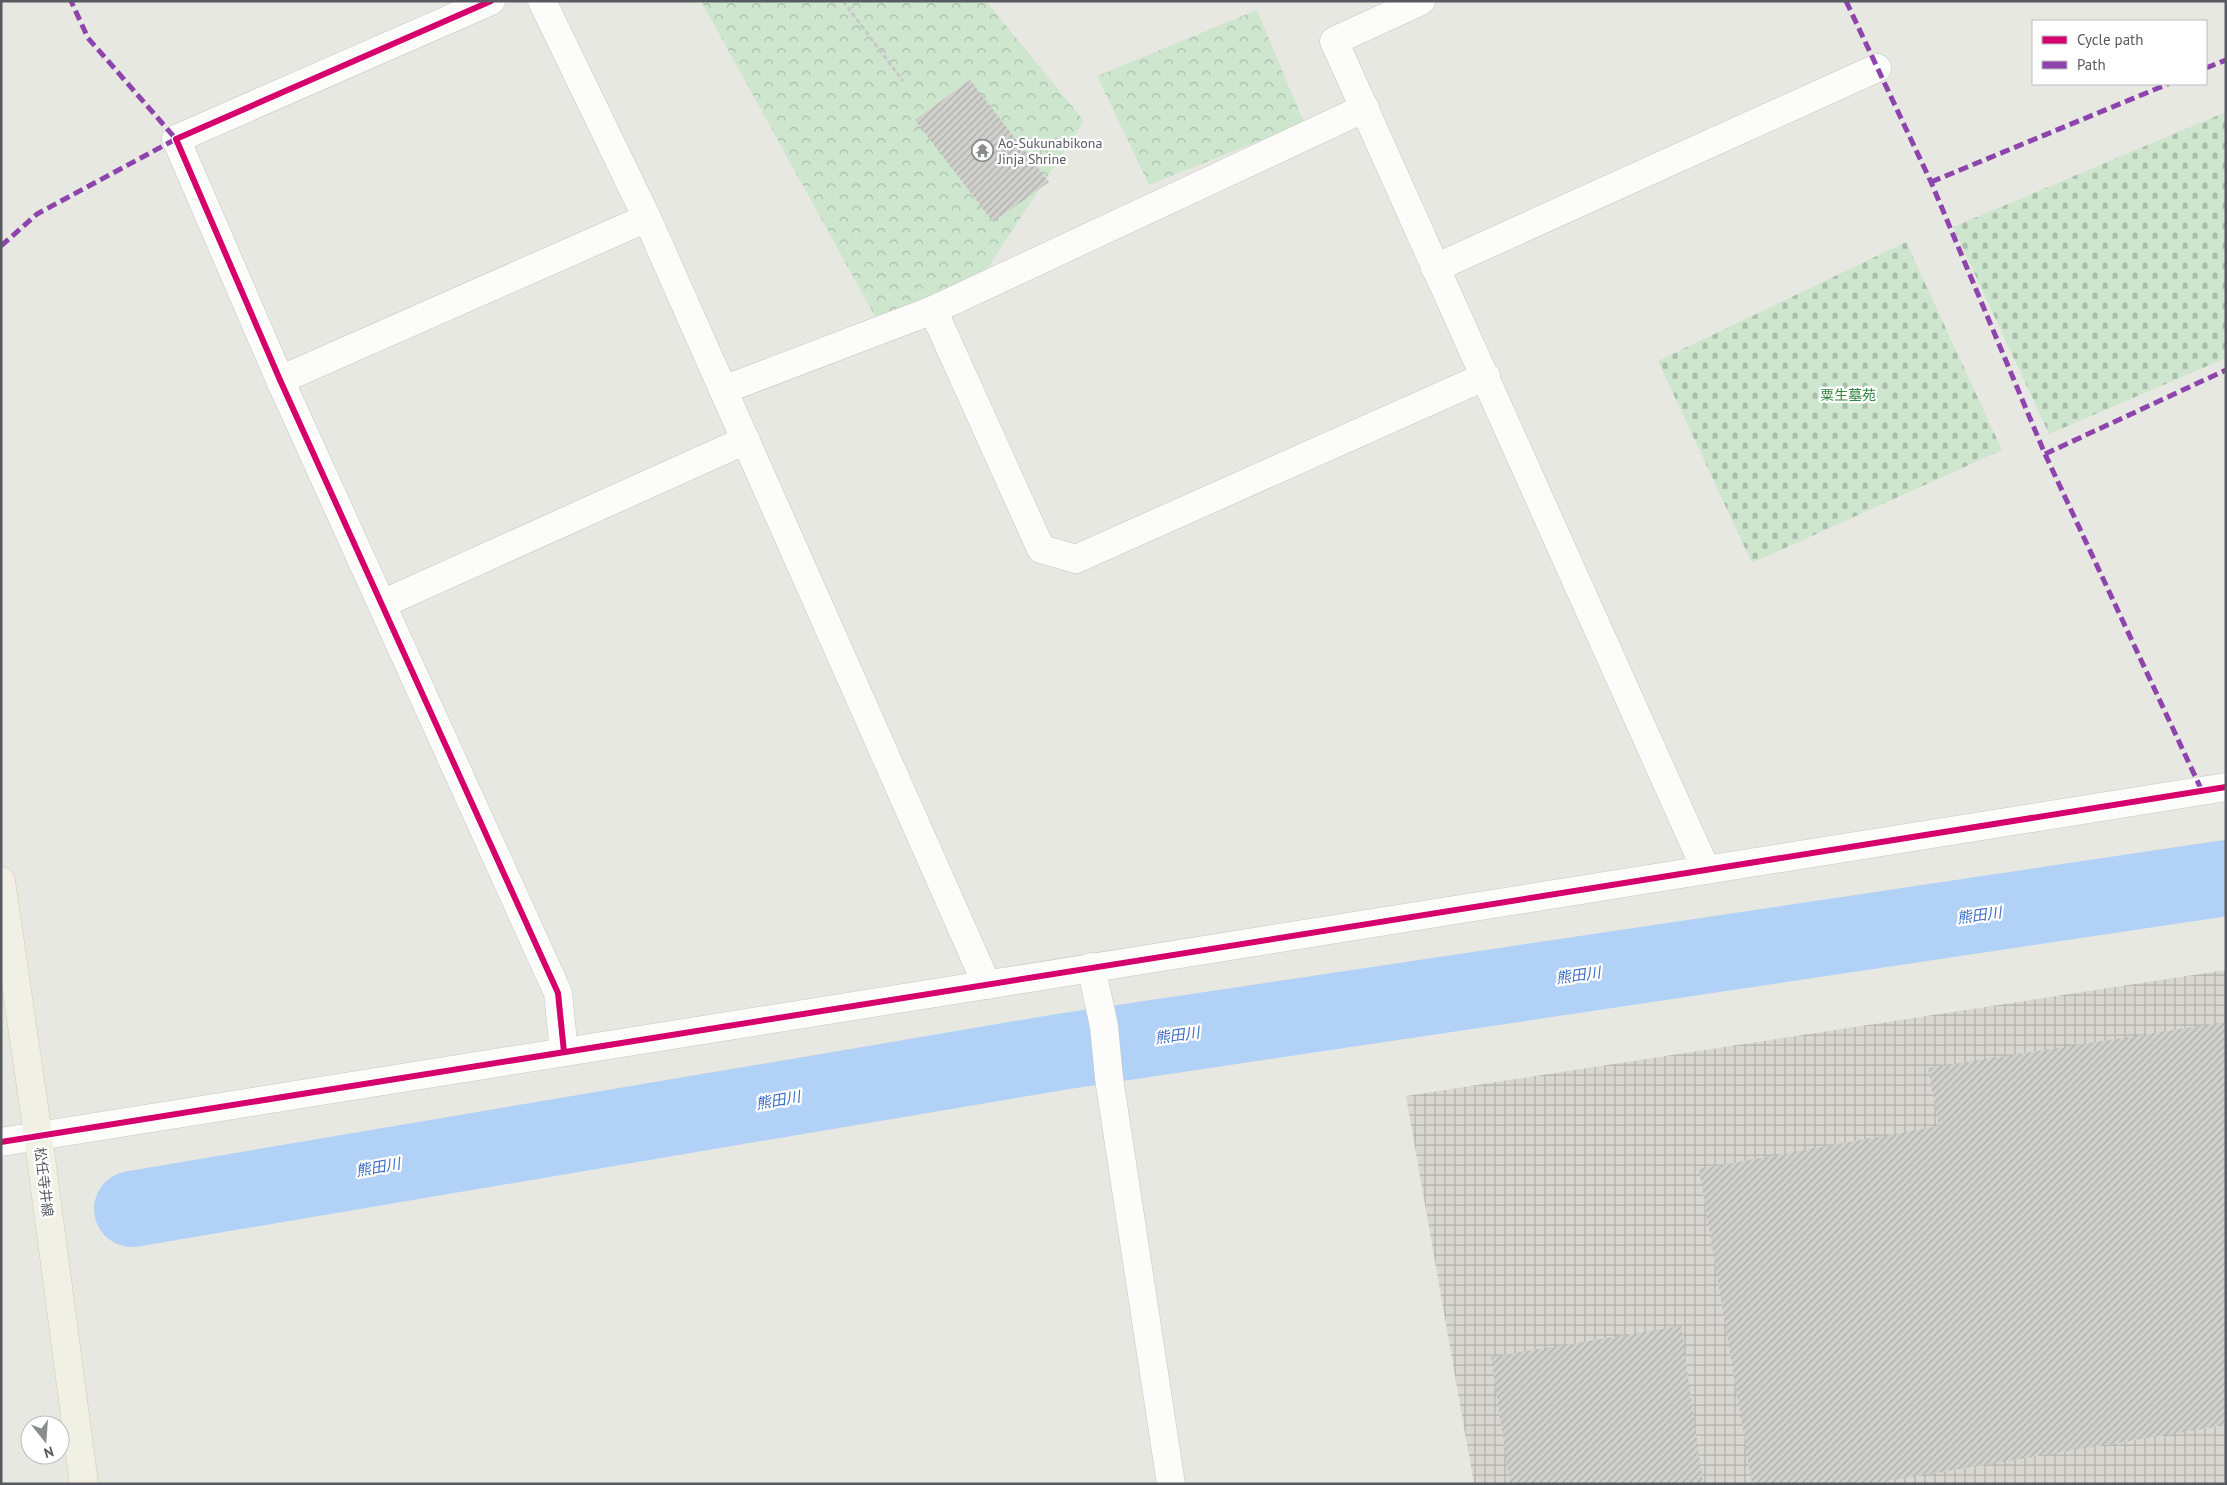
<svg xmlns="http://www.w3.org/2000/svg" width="2227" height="1485" font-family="'PT Sans','Noto Sans JP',sans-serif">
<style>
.industrial{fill:url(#industrial-grid)}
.forest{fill:url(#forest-crowns)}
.cemetery{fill:url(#cemetery-stones)}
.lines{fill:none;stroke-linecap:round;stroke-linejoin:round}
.river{stroke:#b2d1f6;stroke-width:76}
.building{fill:url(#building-hatch)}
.minor-casing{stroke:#c5c6c4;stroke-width:29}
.major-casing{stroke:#d2ccae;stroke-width:29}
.path{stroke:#c5cac9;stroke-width:3;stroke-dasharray:5 2.5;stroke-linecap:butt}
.minor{stroke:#fcfcfb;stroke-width:28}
.major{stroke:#f1f0e5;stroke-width:28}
.quiet{stroke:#8e44ad;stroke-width:5;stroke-dasharray:10 5;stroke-linecap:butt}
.cycleway-casing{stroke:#fff;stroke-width:9}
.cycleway{stroke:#d6006c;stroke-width:6}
.labels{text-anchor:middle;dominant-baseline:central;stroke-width:4.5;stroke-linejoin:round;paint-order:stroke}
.poi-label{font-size:14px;fill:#585a61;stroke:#fff;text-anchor:start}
.park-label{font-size:14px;fill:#31863f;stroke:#fff}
.street-label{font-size:14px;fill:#585a61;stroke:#fff}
.water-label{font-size:15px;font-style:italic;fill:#3a6dc6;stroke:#fff}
</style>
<defs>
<pattern id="industrial-grid" width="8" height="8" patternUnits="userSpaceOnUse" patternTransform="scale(1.25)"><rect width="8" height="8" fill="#d8d7d1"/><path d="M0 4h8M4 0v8" fill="none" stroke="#b2b1ad"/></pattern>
<pattern id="forest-crowns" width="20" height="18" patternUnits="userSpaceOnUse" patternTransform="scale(1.25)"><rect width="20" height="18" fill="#cee6ce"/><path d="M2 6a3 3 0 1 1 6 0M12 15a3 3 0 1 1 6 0" fill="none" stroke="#aabdab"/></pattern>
<pattern id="cemetery-stones" width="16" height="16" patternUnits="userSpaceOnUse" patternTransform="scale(1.25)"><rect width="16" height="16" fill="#cee6ce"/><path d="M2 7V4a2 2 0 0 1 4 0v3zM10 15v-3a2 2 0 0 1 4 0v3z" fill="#aabdab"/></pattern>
<pattern id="building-hatch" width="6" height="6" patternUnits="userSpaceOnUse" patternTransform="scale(1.25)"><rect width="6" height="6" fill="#d0d0cc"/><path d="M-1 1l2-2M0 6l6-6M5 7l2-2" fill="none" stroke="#acaca9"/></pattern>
</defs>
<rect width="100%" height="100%" fill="#e8e8e2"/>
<polygon class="industrial" points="2226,970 2226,1484 1474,1484 1406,1096"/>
<g class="forest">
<polygon points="701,1 986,1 1084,121 979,281 876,318"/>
<polygon points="1257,10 1304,123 1149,185 1097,76"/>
</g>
<g class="cemetery">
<polygon points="2226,112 2226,358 2049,434 1953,227"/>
<polygon points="1906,242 2002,450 1752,563 1658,361"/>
</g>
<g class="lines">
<polyline class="river" points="132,1209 1060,1052 2226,878"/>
</g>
<g class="building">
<polygon points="970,80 1049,182 993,222 915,120"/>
<polygon points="2226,1022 2226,1425 1869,1484 1752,1484 1699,1169 1939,1126 1928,1068"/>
<polygon points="1681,1326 1703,1484 1510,1484 1491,1357"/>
</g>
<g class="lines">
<defs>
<g id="minor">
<polyline points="491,1 176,139 280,380 558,993 564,1052"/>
<polyline points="542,1 647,218 987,985"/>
<polyline points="1421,1 1334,41 1706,870"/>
<polyline points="1435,268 1877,68"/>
<polyline points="933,310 1041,549 1076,559 1486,376"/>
<polyline points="280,380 647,218"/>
<polyline points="723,390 933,310 1365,108"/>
<polyline points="382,604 746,440"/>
<polyline points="1091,967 1104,1026 1109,1078 1171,1484"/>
<polyline points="1,1142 2226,787"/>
</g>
<polyline id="major" points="1,881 38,1135 84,1484"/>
</defs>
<use href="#minor" class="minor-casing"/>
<use href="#major" class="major-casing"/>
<polyline class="path" points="843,1 903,81"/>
<use href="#minor" class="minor"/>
<use href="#major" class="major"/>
<g class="quiet">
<polyline points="1846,1 1931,182 2045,454 2202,791"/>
<polyline points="2206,68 2226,60"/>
<polyline points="1931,182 2168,84"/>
<polyline points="1,246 37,214 176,139 88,38 71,1"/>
<polyline points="2045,454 2226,370"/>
</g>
<defs>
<g id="cycleway">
<polyline points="491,1 176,139 280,380 558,993 564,1052"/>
<polyline points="1,1142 2226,787"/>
</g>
</defs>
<use href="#cycleway" class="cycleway-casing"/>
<use href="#cycleway" class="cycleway"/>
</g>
<defs>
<symbol id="temple-ring" viewBox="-11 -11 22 22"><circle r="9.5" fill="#fff" stroke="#8a8c8e" stroke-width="1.5"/><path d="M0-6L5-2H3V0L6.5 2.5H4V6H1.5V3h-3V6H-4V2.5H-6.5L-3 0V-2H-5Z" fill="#8a8c8e"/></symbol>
</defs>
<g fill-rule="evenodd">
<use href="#temple-ring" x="970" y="138" width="25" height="25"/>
</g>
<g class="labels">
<g class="poi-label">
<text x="998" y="143">Ao-Sukunabikona<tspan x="998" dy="16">Jinja Shrine</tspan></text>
</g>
<g class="park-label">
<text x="1848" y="395">粟生墓苑</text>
</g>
<g class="street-label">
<text transform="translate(44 1182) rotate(83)">松任寺井線</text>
</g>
<g class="water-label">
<text transform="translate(1979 915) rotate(-8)">熊田川</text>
<text transform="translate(1578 975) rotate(-8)">熊田川</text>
<text transform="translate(1177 1035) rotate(-8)">熊田川</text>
<text transform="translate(778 1100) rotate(-10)">熊田川</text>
<text transform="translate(378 1167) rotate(-10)">熊田川</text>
</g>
</g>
<rect width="2227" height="1485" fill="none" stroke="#585a61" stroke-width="5"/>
<rect x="2032" y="20" width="175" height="65" fill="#ffffff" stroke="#bcbdc0"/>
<rect x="2042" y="36" width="25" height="8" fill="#d6006c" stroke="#bcbdc0"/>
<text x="2077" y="45" font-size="15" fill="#585a61">Cycle path</text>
<rect x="2042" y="61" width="25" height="8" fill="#8e44ad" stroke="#bcbdc0"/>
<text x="2077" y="70" font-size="15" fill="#585a61">Path</text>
<g transform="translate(45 1440) rotate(163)"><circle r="24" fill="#ffffff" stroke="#bcbdc0"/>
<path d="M0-4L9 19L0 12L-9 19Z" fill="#8a8c8e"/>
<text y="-8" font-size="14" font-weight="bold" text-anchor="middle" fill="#585a61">N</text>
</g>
</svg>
